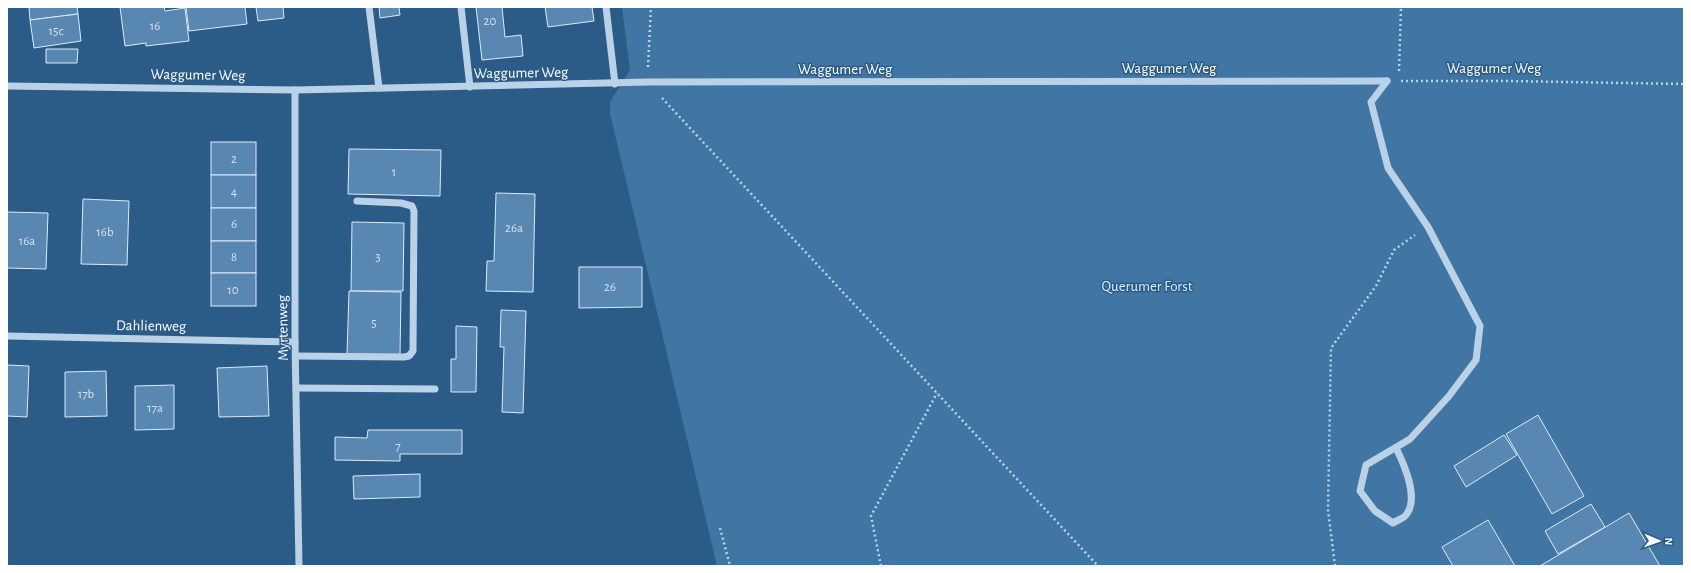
<svg xmlns="http://www.w3.org/2000/svg" width="1691" height="573" font-family="'Alegreya Sans',sans-serif">
<style>
.green{fill:#4176a4}
.building{fill:#5887b1;stroke:#dcebf7}
.lines{fill:none;stroke-linecap:round;stroke-linejoin:round}
.path{stroke:#b9d2e8;stroke-width:2.5;stroke-dasharray:2 3;stroke-linecap:butt}
.minor{stroke:#b9d2e8;stroke-width:7}
.labels{text-anchor:middle;dominant-baseline:central;stroke-width:3;stroke-linejoin:round;paint-order:stroke}
.number-label{font-size:13px;fill:#d5e1ec}
.street-label{font-size:15px;fill:#fff;stroke:#2b5c88}
.park-label{font-size:15px;fill:#dcebf7;stroke:#2b5c88}
</style>
<rect width="100%" height="100%" fill="#2b5c88"/>
<polygon class="green" points="622,7 1684,7 1684,566 717,566 610,113 610,102 630,70"/>
<g class="building">
<polygon points="29,7 77,7 78,14 30,20"/>
<polygon points="120,7 164,7 165,11 185,8 189,41 146,46 146,43 125,46"/>
<polygon points="186,7 245,7 247,24 189,31"/>
<polygon points="256,7 283,7 284,18 258,21"/>
<polygon points="379,7 399,7 400,15 380,18"/>
<polygon points="476,7 502,7 505,37 521,35 523,56 482,60"/>
<polygon points="545,7 592,7 594,21 548,27"/>
<polygon points="78,14 81,41 34,48 30,20"/>
<polygon points="46,49 78,49 77,63 46,63"/>
<rect x="211" y="142" width="45" height="33"/>
<polygon points="349,149 441,150 440,196 348,194"/>
<rect x="211" y="175" width="45" height="33"/>
<polygon points="496,193 535,194 533,292 486,291 487,261 494,261"/>
<polygon points="83,199 129,201 127,265 81,264"/>
<rect x="211" y="208" width="45" height="33"/>
<polygon points="7,212 48,213 46,269 7,268"/>
<polygon points="352,222 404,223 403,291 351,291"/>
<rect x="211" y="241" width="45" height="32"/>
<polygon points="579,267 642,267 642,307 579,308"/>
<rect x="211" y="273" width="45" height="33"/>
<polygon points="349,291 401,292 400,355 347,354"/>
<polygon points="501,310 526,311 523,413 502,412 504,347 500,347"/>
<polygon points="456,326 477,327 476,392 451,392 451,359 456,359"/>
<polygon points="7,365 29,366 27,417 7,416"/>
<polygon points="267,366 269,416 219,417 217,368"/>
<polygon points="106,371 107,416 65,417 65,372"/>
<polygon points="174,385 174,429 135,430 135,386"/>
<polygon points="1538,415 1584,496 1552,514 1506,434"/>
<polygon points="368,430 462,430 462,454 400,454 400,461 335,460 335,437 367,438"/>
<polygon points="1504,435 1517,455 1466,487 1454,466"/>
<polygon points="420,474 420,497 354,499 353,476"/>
<polygon points="1591,504 1605,527 1558,554 1545,531"/>
<polygon points="1629,513 1660,566 1540,566"/>
<polygon points="1488,520 1515,566 1453,566 1442,547"/>
</g>
<g class="lines">
<g class="path">
<polyline points="648,67 651,7"/>
<polyline points="1399,71 1401,7"/>
<polyline points="1401,81 1507,81 1684,84"/>
<polyline points="662,98 1098,566"/>
<polyline points="720,528 730,566"/>
<polyline points="881,566 871,516 937,393"/>
<polyline points="1335,566 1328,510 1331,348 1376,286 1394,250 1415,235"/>
</g>
<g class="minor">
<polyline points="369,7 379,88"/>
<polyline points="461,7 470,87"/>
<polyline points="606,7 615,84"/>
<path d="M1387,81L1371,102L1388,168L1428,227L1480,326L1476,360L1449,396L1410,439L1366,465L1360,491L1375,511L1393,523C1396,521 1401,519 1404,517C1421,502 1404,464 1396,448"/>
<polyline points="7,86 295,90 648,82 1387,81"/>
<polyline points="295,90 295,342 299,566"/>
<polyline points="7,336 295,342"/>
<polyline points="296,356 404,357 409,356 413,351 414,211 412,206 401,203 357,201"/>
<polyline points="297,388 435,389"/>
</g>
</g>
<g class="labels">
<g class="number-label">
<text x="490" y="21">20</text>
<text x="155" y="26">16</text>
<text x="56" y="31">15c</text>
<text x="234" y="159">2</text>
<text x="394" y="172">1</text>
<text x="234" y="192">4</text>
<text x="234" y="224">6</text>
<text x="514" y="228">26a</text>
<text x="105" y="232">16b</text>
<text x="27" y="241">16a</text>
<text x="234" y="257">8</text>
<text x="378" y="257">3</text>
<text x="610" y="287">26</text>
<text x="233" y="290">10</text>
<text x="374" y="323">5</text>
<text x="86" y="394">17b</text>
<text x="155" y="408">17a</text>
<text x="398" y="446">7</text>
</g>
<g class="street-label">
<text x="1169" y="68">Waggumer Weg</text>
<text x="1494" y="68">Waggumer Weg</text>
<text x="845" y="69">Waggumer Weg</text>
<text transform="translate(521 73) rotate(-1)">Waggumer Weg</text>
<text transform="translate(198 75) rotate(1)">Waggumer Weg</text>
<text transform="translate(151 326) rotate(1)">Dahlienweg</text>
<text transform="translate(283 328) rotate(-91)">Myrtenweg</text>
</g>
<g class="park-label">
<text x="1147" y="286">Querumer Forst</text>
</g>
</g>
<rect width="1691" height="573" fill="none" stroke="#ffffff" stroke-width="16"/>
<g transform="translate(1659 541) rotate(92)" stroke="#2b5c88" stroke-width="3" paint-order="stroke">
<path d="M0-3L7 15L0 10L-7 15Z" fill="#ffffff"/>
<text y="-6" font-size="11" font-weight="bold" text-anchor="middle" fill="#ffffff">N</text>
</g>
</svg>
